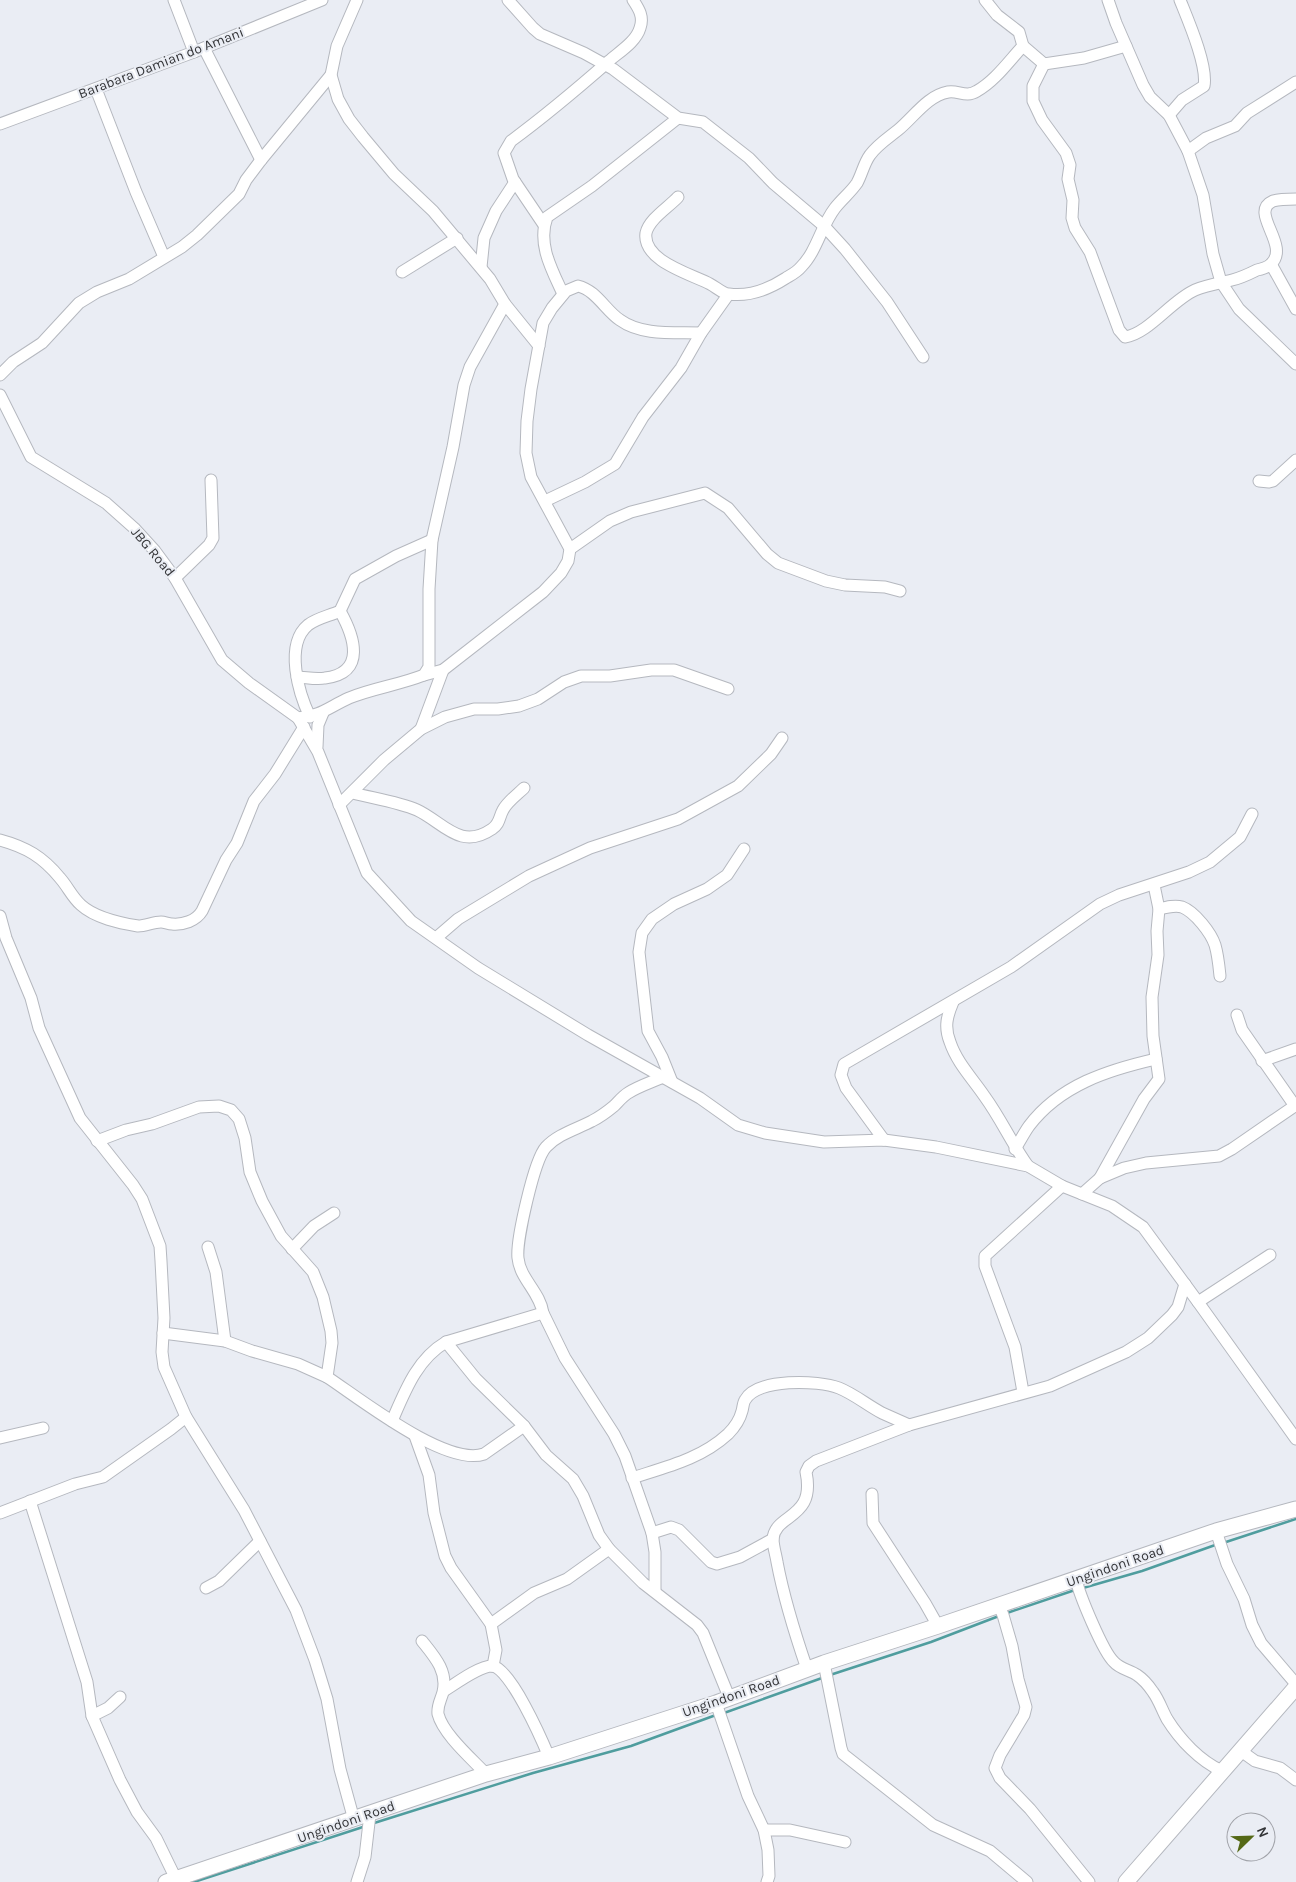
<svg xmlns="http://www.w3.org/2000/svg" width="1296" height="1882" font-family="Karla,sans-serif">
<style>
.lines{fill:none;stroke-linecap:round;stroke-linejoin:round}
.stream{stroke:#4f9d9e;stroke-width:2.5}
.minor-casing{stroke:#b5b8bf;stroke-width:13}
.major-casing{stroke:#b5b8bf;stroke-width:17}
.minor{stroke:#fff;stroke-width:11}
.major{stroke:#fff;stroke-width:15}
.labels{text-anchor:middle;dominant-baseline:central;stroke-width:4;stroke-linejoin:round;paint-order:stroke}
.street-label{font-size:14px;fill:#343538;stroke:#eaedf4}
</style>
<rect width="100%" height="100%" fill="#eaedf4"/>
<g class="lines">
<g class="stream">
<polyline points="1223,1543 1296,1519"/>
<polyline points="1083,1588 1142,1571 1218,1544"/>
<polyline points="1007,1613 1075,1590"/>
<polyline points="830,1675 931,1642 999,1616"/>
<polyline points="724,1713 822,1678"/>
<polyline points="371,1824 533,1773 631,1746 716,1715"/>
<polyline points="194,1882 366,1826"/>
</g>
<defs>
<g id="minor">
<polyline points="174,0 194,52"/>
<polyline points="357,0 337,46 331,75 338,99 349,119 363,137 394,174 433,211 490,279 505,304 539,346"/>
<polyline points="508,0 533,28 540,34 584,53 613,69 678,118 703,122 749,158 773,183 824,226 845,249 887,302 923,357"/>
<polyline points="1108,0 1116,23 1143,85 1150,97 1169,115 1188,151 1203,195 1213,254 1221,282 1239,309 1296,364"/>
<path d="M1023,46L1044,64L1033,86V101L1042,120L1066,153L1070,165L1068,179L1073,200L1072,218L1075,228L1090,252L1119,330L1125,337C1148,334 1172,300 1195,290C1207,285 1220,283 1232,280C1241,278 1249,274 1257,270C1262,269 1268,267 1271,264C1291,245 1248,212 1273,201C1280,199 1289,199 1296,199"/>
<polyline points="204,48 261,160"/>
<polyline points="1044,64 1084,58 1126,46"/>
<polyline points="96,89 136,192 164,257"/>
<path d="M1169,115L1182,100L1204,86C1208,66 1188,20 1180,0"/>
<polyline points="0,124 194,52 322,0"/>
<polyline points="1188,151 1206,138 1235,126 1247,113 1296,82"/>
<path d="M678,197C669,207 649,219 646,233C642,261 691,274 710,284C716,287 723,294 729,294C750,297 769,289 786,278C791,275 797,272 801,267C817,251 821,226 835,208C842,199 851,192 857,183C862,174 864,163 870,155C877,145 888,138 898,130C914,117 927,96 948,92C958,90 966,98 977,91C995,81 1009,61 1023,46L1019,32L997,15L985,0"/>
<path d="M544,225L513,179L504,153L511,141C545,116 577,89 609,61C619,52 636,42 640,28C644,17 639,9 633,0"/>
<polyline points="1271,264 1296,309"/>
<polyline points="481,267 484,238 496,211 515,182"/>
<polyline points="402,272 457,238"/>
<path d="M563,294C552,270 537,244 547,217L592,186L678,118"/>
<polyline points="0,375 13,362 42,343 79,303 97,292 129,279 182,247 197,235 239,194 246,180 261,160 331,75"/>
<polyline points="0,395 31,457 106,503 134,528 155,551 175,578 222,660 249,683 298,718 318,752 367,873 411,921 478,968 588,1035 700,1098 738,1125 765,1133 824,1142 884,1140 936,1147 1028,1166 1062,1186 1112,1206 1143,1227 1198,1302 1296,1439"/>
<polyline points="1259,481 1269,482 1273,481 1296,460"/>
<polyline points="545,501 585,482 615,464 643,417 681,368 701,333 728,295"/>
<polyline points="570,549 610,521 631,512 705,493 728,508 767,554 778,563 826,581 845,585 885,587 900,591"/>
<polyline points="175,578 209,545 213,538 211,480"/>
<path d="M424,675L443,670L543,592L561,573L568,561L570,549L531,477L526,453L527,421L531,389L543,323L552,308L566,291L578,286C596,290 606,311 620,320C642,336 675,332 701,333"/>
<path d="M297,677C305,677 316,680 325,678C367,673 354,636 340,611"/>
<path d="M310,717C299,694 284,645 308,625C317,618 329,616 340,611L355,579L396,556L432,540"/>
<path d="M298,718C321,716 329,707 349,698C373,688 399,685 424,675L429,667V589L432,540L453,447L464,385L470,367L505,304"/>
<polyline points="421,729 443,670"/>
<polyline points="317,747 318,725 323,713"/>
<path d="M353,793C372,798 399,802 417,810C443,822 460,851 492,829C500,824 499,817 503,810C507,802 518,794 524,788"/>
<polyline points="339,805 384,760 421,729 445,717 474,709 498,709 519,706 538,699 564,682 581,676 610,676 651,670 674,670 728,689"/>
<path d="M0,840C26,847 43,857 60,878C68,887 72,897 81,905C95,918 120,923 138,926C146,926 153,922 161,922C165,922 168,924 172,924C183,925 196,921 202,911L226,860L237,843L254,801L275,774L304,727"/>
<path d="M1159,909C1167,907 1175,905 1182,907C1195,912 1211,933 1215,945C1218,955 1219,966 1220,976"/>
<polyline points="0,916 6,938 31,998 39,1028 80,1118 133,1185 142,1199 155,1233 160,1246 161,1261 164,1318 162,1352 164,1367 186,1417 244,1510 296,1610 315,1660 327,1699 340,1769 354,1820"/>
<polyline points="436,938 458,919 529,876 590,848 678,819 738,786 771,754 782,738"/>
<path d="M953,1002C947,1016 944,1027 950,1042C957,1063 973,1079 985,1097C1001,1119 1012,1144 1028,1166"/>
<polyline points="1237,1015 1242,1030 1295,1106"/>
<polyline points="1262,1061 1296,1049"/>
<polyline points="672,1082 662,1057 648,1031 639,952 642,933 652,919 674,904 707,889 727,875 744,849"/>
<polyline points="884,1140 846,1088 841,1075 844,1064 1011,967 1100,904 1119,895 1189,872 1210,862 1240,837 1252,814"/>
<polyline points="97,1141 126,1130 152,1124 199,1107 219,1106 231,1110 239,1119 245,1138 250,1172 262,1201 281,1236 313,1272 323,1297 331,1331 332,1343 327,1377"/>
<path d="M1015,1149C1020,1141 1024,1133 1029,1126C1060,1085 1108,1070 1156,1059"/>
<polyline points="1100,1178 1144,1099 1159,1079 1153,1036 1152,997 1158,955 1157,931 1159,909 1154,885"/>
<polyline points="1082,1194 1100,1178 1124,1168 1146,1163 1219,1156 1232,1149 1296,1105"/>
<polyline points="208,1247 216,1272 225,1341"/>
<polyline points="292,1249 314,1226 334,1213"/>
<polyline points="1198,1302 1270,1255"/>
<path d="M163,1333L225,1341L252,1351L298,1364L327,1377C359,1398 446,1467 484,1454L524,1426"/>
<polyline points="446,1342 476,1379 524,1426 546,1455 573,1479 583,1496 599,1535 609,1549 643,1583 697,1625 703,1633 729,1697"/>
<polyline points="1023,1392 1015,1347 985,1266 985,1256 1062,1186"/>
<path d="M392,1421C405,1391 417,1359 446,1342L543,1313"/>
<polyline points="415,1436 429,1475 434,1513 445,1556 451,1568 491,1624"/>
<polyline points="0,1438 43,1428"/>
<path d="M632,1478C666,1467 701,1459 728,1434C734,1428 740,1419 742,1411C743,1408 743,1403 745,1400C757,1378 818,1380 839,1388C854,1394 867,1405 882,1413C891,1417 900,1421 909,1425"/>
<polyline points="872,1494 873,1523 925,1603 938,1626"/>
<polyline points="30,1501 81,1663 87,1682 92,1716 120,1780 137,1812 156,1838 176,1879"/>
<polyline points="0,1513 75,1484 103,1477 171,1429 186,1417"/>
<polyline points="1216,1531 1227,1564 1244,1599 1252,1625 1261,1643 1296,1684"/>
<polyline points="652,1533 671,1527 679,1530 711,1562 717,1564 740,1557 773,1539"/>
<path d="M1076,1579C1079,1594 1103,1652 1114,1662C1120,1669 1130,1670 1137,1675C1143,1679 1149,1686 1153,1692C1159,1700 1162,1710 1167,1719C1180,1740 1200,1761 1222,1771"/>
<polyline points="206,1588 219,1581 260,1541"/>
<path d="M655,1591V1552L652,1533L625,1456L614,1434L565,1358L543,1313C540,1292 520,1279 518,1258C516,1241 534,1160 546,1147C558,1134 577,1129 592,1121C600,1117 608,1111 614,1106C619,1101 623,1096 628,1093C639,1086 652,1082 663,1077"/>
<polyline points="999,1606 1003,1615 1012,1646 1018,1679 1026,1707 1024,1715 1000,1755 995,1768 1000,1778 1030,1809 1089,1882"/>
<path d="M422,1641C434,1656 448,1671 443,1692C441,1700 437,1705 438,1714C443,1734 472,1759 486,1774"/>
<polyline points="824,1663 841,1748 843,1754 933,1825 990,1851 1027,1882"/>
<polyline points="493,1666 496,1650 491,1624 534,1593 567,1579 609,1549"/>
<path d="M807,1669C795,1634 784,1599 777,1562C776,1555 773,1546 773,1539C775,1513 816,1520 806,1472L809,1466L816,1461L909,1425L1050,1386L1126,1352L1148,1338L1172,1315L1178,1307L1185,1284"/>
<path d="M444,1691C455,1684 479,1666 492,1666C510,1667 542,1740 549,1757"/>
<polyline points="716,1703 748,1796 764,1830 768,1850 769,1876 767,1882"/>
<polyline points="92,1716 108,1708 120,1697"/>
<polyline points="1241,1751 1255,1761 1280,1768 1296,1780"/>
<polyline points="764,1830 790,1830 845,1842"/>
<polyline points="357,1882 365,1857 370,1814"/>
</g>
<g id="major">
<polyline points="166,1882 486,1774 549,1757 716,1703 824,1663 938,1626 1216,1531 1296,1509"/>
<polyline points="1126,1882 1296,1687"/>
</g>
</defs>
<use href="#minor" class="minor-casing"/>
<use href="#major" class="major-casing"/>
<use href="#minor" class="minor"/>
<use href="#major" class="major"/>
</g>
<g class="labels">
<g class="street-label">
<text transform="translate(161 63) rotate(-21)">Barabara Damian do Amani</text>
<text transform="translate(153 552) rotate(50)">JBG Road</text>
<text transform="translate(1115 1566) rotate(-19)">Ungindoni Road</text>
<text transform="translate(731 1696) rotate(-19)">Ungindoni Road</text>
<text transform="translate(346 1822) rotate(-19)">Ungindoni Road</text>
</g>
</g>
<g transform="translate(1251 1837) rotate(67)"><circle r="24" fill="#eaedf4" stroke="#a1a3a9"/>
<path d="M0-4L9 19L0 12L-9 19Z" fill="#546816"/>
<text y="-8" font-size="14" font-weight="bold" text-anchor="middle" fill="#343538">N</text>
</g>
</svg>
